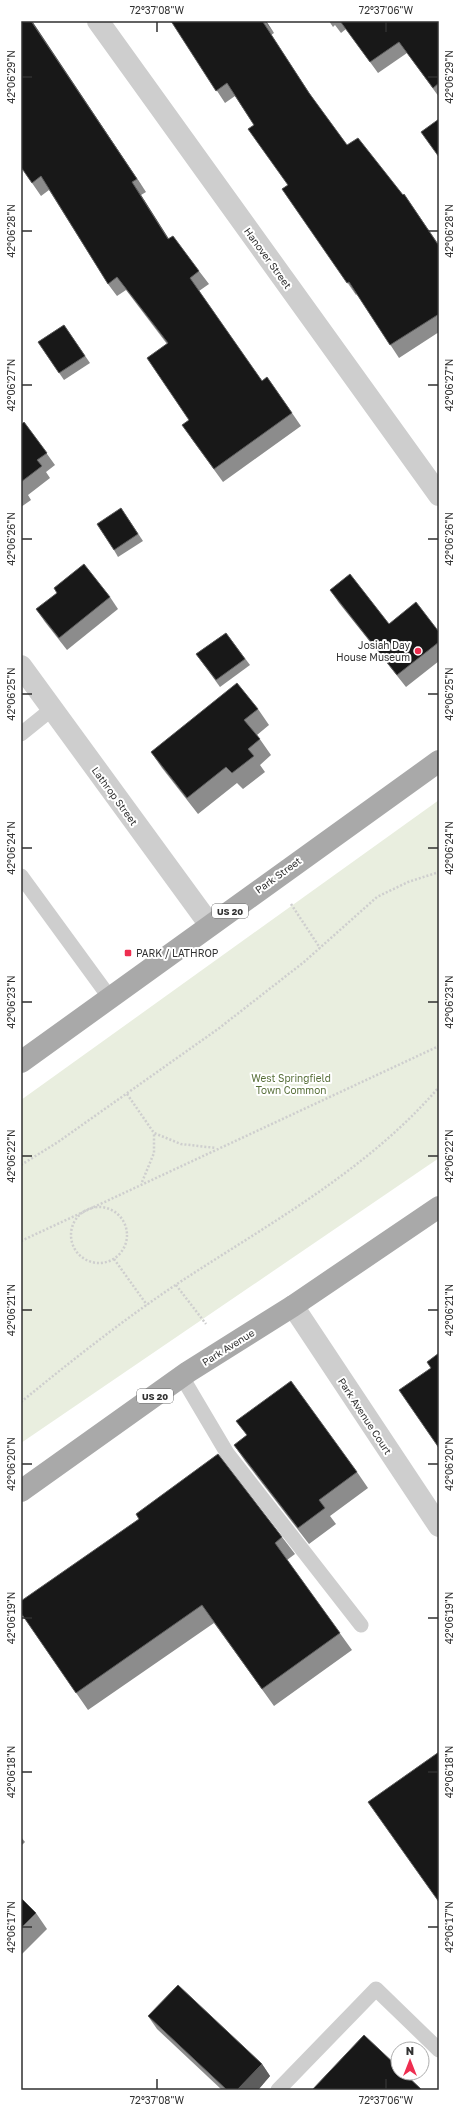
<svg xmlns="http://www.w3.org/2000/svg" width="460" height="2111" font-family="'Golos Text',sans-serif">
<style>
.green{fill:#e9eedf}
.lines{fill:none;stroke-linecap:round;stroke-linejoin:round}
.path{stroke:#cecece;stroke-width:2.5;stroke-dasharray:2 2;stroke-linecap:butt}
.service{stroke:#cecece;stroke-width:15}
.minor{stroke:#cecece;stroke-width:22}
.primary{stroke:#a9a9a9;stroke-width:22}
.wall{fill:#8c8c8c}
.shaded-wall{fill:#5d5d5d}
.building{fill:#181818;stroke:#5d5d5d}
.ticks{fill:none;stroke:#313131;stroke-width:1.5}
.poi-dot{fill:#ee2e50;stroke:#fff;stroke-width:1.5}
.labels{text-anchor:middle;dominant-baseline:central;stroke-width:4;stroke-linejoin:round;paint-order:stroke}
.shield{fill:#fff;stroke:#6f6f6f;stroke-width:1}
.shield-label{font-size:9px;font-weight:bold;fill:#313131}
.street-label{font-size:10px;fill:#313131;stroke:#fff}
.poi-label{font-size:10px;fill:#313131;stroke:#fff;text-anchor:end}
.park-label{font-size:10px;fill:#59703b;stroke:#fff}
.neatline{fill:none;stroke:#313131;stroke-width:1.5}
.ticks-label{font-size:10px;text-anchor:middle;fill:#313131}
</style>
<rect width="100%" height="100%" fill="#fff"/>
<polygon class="green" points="439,800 439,1158 21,1443 21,1100"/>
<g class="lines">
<g class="path">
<polyline points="291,904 320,948"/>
<polyline points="127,1094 154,1133"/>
<polyline points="21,1165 58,1142 218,1029 304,962 377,897 408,882 439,872"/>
<polyline points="142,1182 154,1153 154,1133 181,1144 216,1148"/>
<circle cx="99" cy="1235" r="28"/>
<polyline points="21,1241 439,1046"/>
<polyline points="114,1259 147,1305"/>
<polyline points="176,1285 206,1324"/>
<path d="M21,1402C71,1361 123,1320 177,1284C268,1224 367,1171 439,1087"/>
</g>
<g class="service">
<polyline points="21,734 52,709"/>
<polyline points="21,876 110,998"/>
<polyline points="182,1377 227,1453 361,1625"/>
<polyline points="278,2090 376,1989 439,2050"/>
</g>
<g class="minor">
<polyline points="98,21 439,495"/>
<polyline points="21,666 210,925"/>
<polyline points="293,1306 439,1526"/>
</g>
<g class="primary">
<polyline points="21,1062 439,761"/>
<polyline points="21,1491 188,1372 293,1306 439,1207"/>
</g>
</g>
<g class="wall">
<polygon points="21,21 32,21 146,192 141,195 169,239 199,271 209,284 199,291 262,381 267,377 301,426 223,482 191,438 189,420 167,344 126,290 117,296 108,284 49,190 41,196 21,167"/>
<polygon points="171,21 266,21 274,33 271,35 314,100 347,145 403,195 404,194 439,245 439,332 399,358 357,294 356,295 282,189 288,185 254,125 235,96 225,103"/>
<polygon points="329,21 439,21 439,97 407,53 378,73 346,29 341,33 335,25 333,27"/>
<polygon points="64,325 90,363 64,380 38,342"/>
<polygon points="24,422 55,465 46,472 50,478 28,495 31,500 21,507 21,425"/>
<polygon points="121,508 143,541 118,557 114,550"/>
<polygon points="330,590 389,624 439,632 439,661 406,687 339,603"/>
<polygon points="110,597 118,609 67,650 45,622 36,609"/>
<polygon points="226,633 250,665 220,687 196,654"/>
<polygon points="258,709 269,725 257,735 271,755 260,765 265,772 243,789 237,783 198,814 162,768 151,752"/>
<polygon points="234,1445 357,1472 368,1488 330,1516 336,1524 309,1544 245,1461"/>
<polygon points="282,1537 295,1554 287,1560 352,1650 274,1706 214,1623 88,1710 21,1613"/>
<polygon points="21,1837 25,1842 21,1846"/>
<polygon points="21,1898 36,1913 47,1929 21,1955"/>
<polygon points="148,2016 262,2064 270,2076 258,2090 222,2090 157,2029"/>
</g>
<g class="shaded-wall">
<polygon points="31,21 32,21 146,192 137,179"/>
<polygon points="265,21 266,21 274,33"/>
<polygon points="263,22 271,35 317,105 309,93"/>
<polygon points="132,182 141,195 177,252 168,239"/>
<polygon points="262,2064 270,2076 258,2090 237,2090"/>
</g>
<g class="building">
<polygon points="21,21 31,21 137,179 132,182 168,239 173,236 199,271 190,278 262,381 267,377 292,413 214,469 182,425 189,420 147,358 168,343 117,277 108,284 41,176 32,183 21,167"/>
<polygon points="171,21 265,21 263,22 309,93 347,145 358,138 403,195 404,194 439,246 439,314 390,345 349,282 347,283 282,189 288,185 248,129 254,125 227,83 216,91"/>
<polygon points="340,21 439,21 439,83 433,88 399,42 370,62"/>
<polygon points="439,119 439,157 421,132"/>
<polygon points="64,325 85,356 59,373 38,342"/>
<polygon points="24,422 47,453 37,460 42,466 21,482 21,425"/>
<polygon points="121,508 138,534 114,550 97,524"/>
<polygon points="84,564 110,597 59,638 36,609 57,593 54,588"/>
<polygon points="350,574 389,624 416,602 439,632 439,642 397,675 330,590"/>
<polygon points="226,633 245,659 216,680 196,654"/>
<polygon points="237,683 258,709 244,720 260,739 248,749 254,756 232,773 226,767 187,798 151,752"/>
<polygon points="439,1353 439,1448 399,1390 431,1368 427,1362"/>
<polygon points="291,1381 357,1472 319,1500 325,1508 298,1528 234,1445 247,1435 236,1421"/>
<polygon points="218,1454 282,1537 275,1543 340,1633 262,1689 202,1605 76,1693 21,1613 21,1601 139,1519 136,1514"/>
<polygon points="439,1752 439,1902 368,1802"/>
<polygon points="21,1898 36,1913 21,1928"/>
<polygon points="178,1985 262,2064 237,2090 227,2090 148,2016"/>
<polygon points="364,2035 398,2067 398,2073 404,2073 422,2090 312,2090"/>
</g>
<path class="ticks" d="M157,22V32M386,22V32M22,77H32M428,77H438M22,231H32M428,231H438M22,385H32M428,385H438M22,539H32M428,539H438M22,694H32M428,694H438M22,848H32M428,848H438M22,1002H32M428,1002H438M22,1156H32M428,1156H438M22,1310H32M428,1310H438M22,1464H32M428,1464H438M22,1618H32M428,1618H438M22,1772H32M428,1772H438M22,1927H32M428,1927H438M157,2079V2089M386,2079V2089"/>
<g class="poi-dot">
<circle cx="418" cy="651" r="4"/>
<rect x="124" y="949" width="8" height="8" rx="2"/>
</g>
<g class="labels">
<g class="shield">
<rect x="212" y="904" width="36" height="14" rx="3"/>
<rect x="137" y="1389" width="36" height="14" rx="3"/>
</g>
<g class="shield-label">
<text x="230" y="911">US 20</text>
<text x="155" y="1396">US 20</text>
</g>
<g class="street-label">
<text transform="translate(268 258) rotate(54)">Hanover Street</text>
<text transform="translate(115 796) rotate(54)">Lathrop Street</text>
<text transform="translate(278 875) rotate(-36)">Park Street</text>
<text transform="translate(228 1347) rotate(-32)">Park Avenue</text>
<text transform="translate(365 1416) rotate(57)">Park Avenue Court</text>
</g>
<g class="poi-label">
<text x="410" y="645">Josiah Day<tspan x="410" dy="12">House Museum</tspan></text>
<text x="136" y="953" text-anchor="start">PARK / LATHROP</text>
</g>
<g class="park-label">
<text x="291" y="1078">West Springfield<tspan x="291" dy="12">Town Common</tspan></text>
</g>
</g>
<rect width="460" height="2111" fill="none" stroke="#ffffff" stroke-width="44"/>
<g transform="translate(410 2061)"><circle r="19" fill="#ffffff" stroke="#adadad"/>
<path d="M0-3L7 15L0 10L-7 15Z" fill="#ee2e50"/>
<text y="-6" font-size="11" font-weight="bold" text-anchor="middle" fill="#313131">N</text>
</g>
<rect x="22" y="22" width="416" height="2067" class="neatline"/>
<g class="ticks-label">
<text x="157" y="14">72°37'08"W</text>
<text x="386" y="14">72°37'06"W</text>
<text transform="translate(11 77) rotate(-90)" y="4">42°06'29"N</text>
<text transform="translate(449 77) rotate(-90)" y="4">42°06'29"N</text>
<text transform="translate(11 231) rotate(-90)" y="4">42°06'28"N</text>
<text transform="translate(449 231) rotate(-90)" y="4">42°06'28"N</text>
<text transform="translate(11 385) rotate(-90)" y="4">42°06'27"N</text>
<text transform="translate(449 385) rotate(-90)" y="4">42°06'27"N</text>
<text transform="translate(11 539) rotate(-90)" y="4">42°06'26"N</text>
<text transform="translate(449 539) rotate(-90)" y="4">42°06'26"N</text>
<text transform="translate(11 694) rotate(-90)" y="4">42°06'25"N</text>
<text transform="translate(449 694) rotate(-90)" y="4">42°06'25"N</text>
<text transform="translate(11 848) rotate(-90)" y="4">42°06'24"N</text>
<text transform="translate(449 848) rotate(-90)" y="4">42°06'24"N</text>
<text transform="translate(11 1002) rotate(-90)" y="4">42°06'23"N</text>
<text transform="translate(449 1002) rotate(-90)" y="4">42°06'23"N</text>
<text transform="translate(11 1156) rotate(-90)" y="4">42°06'22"N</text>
<text transform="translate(449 1156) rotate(-90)" y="4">42°06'22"N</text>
<text transform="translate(11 1310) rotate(-90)" y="4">42°06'21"N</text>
<text transform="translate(449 1310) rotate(-90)" y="4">42°06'21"N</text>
<text transform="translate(11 1464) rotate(-90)" y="4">42°06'20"N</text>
<text transform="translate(449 1464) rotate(-90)" y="4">42°06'20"N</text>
<text transform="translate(11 1618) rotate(-90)" y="4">42°06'19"N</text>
<text transform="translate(449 1618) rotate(-90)" y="4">42°06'19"N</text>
<text transform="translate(11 1772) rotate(-90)" y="4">42°06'18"N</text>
<text transform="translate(449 1772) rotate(-90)" y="4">42°06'18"N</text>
<text transform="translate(11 1927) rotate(-90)" y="4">42°06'17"N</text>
<text transform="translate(449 1927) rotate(-90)" y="4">42°06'17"N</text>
<text x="157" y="2104">72°37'08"W</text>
<text x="386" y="2104">72°37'06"W</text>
</g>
</svg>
